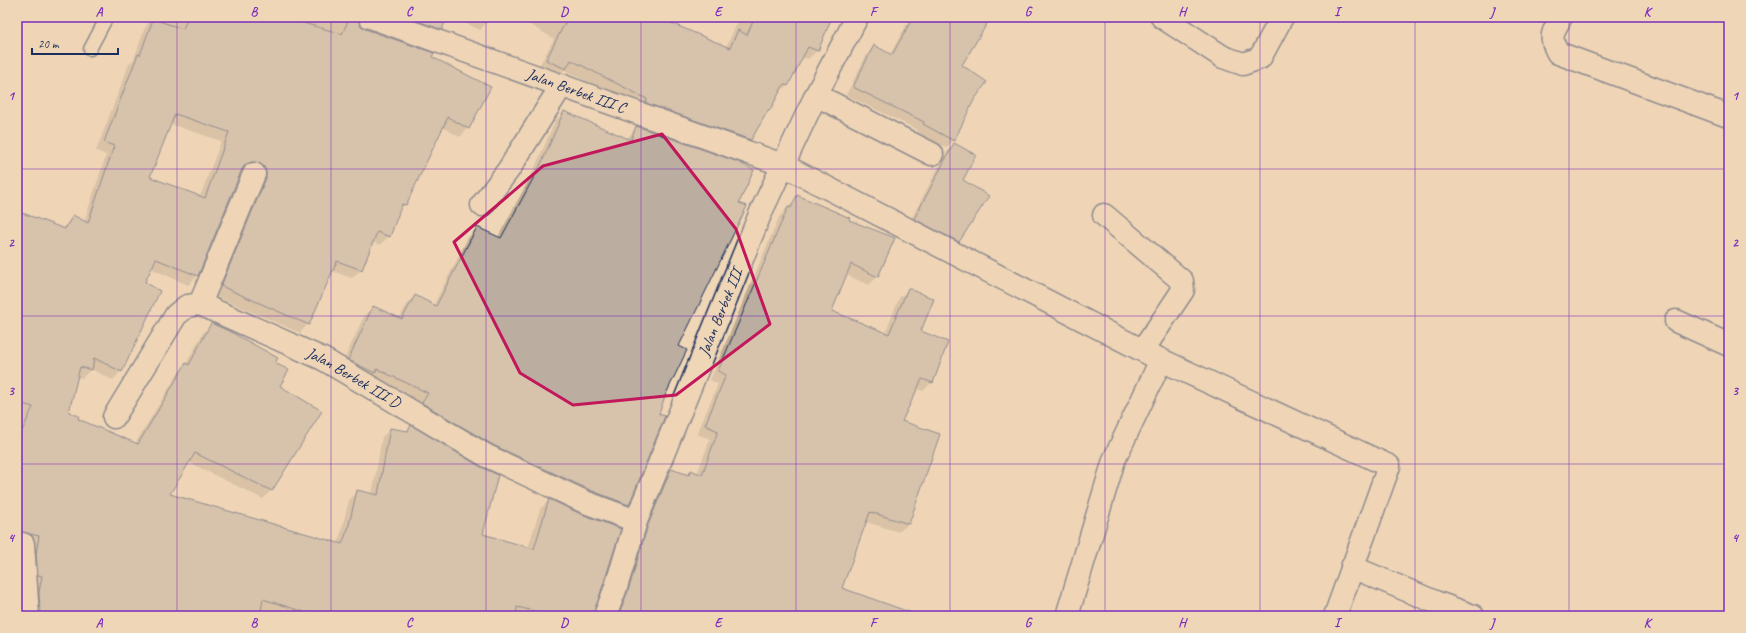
<svg xmlns="http://www.w3.org/2000/svg" width="1746" height="633" font-family="Caveat,sans-serif">
<style>
.shadow{fill:#0003;fill-rule:evenodd}
.building{fill:#bbada0;stroke:#1b2f5e;fill-rule:evenodd}
.lines{fill:none;stroke-linecap:round;stroke-linejoin:round}
.lane-casing{stroke:#1b2f5e;stroke-width:15}
.street-casing{stroke:#1b2f5e;stroke-width:25}
.lane{stroke:#efd6b6;stroke-width:12}
.street{stroke:#efd6b6;stroke-width:22}
.marked{fill:none;stroke:#c2185b;stroke-width:3;stroke-linejoin:round}
.grid{fill:none;stroke:#7b2cbf;stroke-width:1;stroke-opacity:0.55}
.labels{text-anchor:middle;dominant-baseline:central;stroke-width:3;stroke-linejoin:round;paint-order:stroke}
.street-label{font-size:16px;fill:#1b2f5e;stroke:#efd6b6}
.neatline{fill:none;stroke:#7b2cbf;stroke-width:1.5}
.grid-label{font-size:13px;text-anchor:middle;font-weight:bold;fill:#7b2cbf}
</style>
<rect width="100%" height="100%" fill="#efd6b6"/>
<filter id="ink" filterUnits="userSpaceOnUse"><feTurbulence type="fractalNoise" baseFrequency=".025" numOctaves="2"/><feDisplacementMap in="SourceGraphic" scale="8" xChannelSelector="R" yChannelSelector="G"/><feConvolveMatrix kernelMatrix="1 2 1 2 8 2 1 2 1" color-interpolation-filters="sRGB"/></filter>
<g filter="url(#ink)">
<g class="shadow">
<path d="M151,17H357L359,25L365,29L431,58L468,128L460,137L442,127L405,205L398,211L389,236L380,245L372,242L361,270L352,278L332,271L308,324L300,333L213,295L249,171H241L197,276L188,285L150,268L143,282L121,371L113,380L91,369L82,378L76,377L68,412L76,419L135,444L178,373L185,366L203,333L212,324L274,363L279,387L271,490L263,499L188,462L169,495L338,544L349,500L358,491L372,495L382,437L390,429L406,432L411,427L482,535L528,548L540,509L549,500L592,616H31L17,536V212L62,229L73,216L84,222L106,155L96,151L129,64L134,59L144,30ZM170,124L221,141L200,197L149,178Z"/>
<polygon points="375,17 446,17 442,29 433,38"/>
<polygon points="453,17 491,17 480,30"/>
<polygon points="517,17 666,17 664,21 726,47 740,17 831,17 817,51 808,59 802,57 787,86 777,94 750,139 741,148 639,108 564,70 556,78 538,68 554,39"/>
<polygon points="911,17 990,17 960,66 973,100 953,140 946,148 917,132 918,130 846,95 867,54 874,46 890,54"/>
<polygon points="564,112 626,139 637,127 677,346 664,396 628,504 619,514 414,413 419,403 369,378 340,369 364,316 373,307 399,319 406,306 415,296 433,306 468,238 477,228 498,237 533,172 555,121"/>
<polygon points="954,145 962,180 958,241 950,250 907,227 946,153"/>
<polygon points="797,196 848,221 878,276 869,285 846,275 831,312 885,334 899,298 908,290 920,332 932,382 923,391 917,389 901,422 908,524 899,532 866,522 841,588 910,616 614,616 662,478 671,470 687,476 691,471 697,474 710,439 697,434 718,384 710,380 779,217"/>
</g>
<g class="building">
<path d="M188,17H302L300,22L342,34L350,17H358L360,25L365,29L434,53L432,57L491,87L469,129L448,117L406,205L402,204L390,237L377,232L362,270L337,261L309,325L221,286L266,178V172L264,167L259,163L252,162L246,164L242,169L198,276L156,259L145,282L160,291L122,372L94,358L92,370L80,367L69,412L79,416L78,419L138,444L186,363L189,365L211,323L231,332L278,358L275,363L289,370L280,386L322,411L272,491L195,453L170,494L342,544L348,529L357,490L378,495L390,428L408,431L411,425L481,467L498,475L483,534L534,549L549,499L581,514L621,529L593,616H555L517,607L516,616H317L263,599L260,616H40L39,592L42,576L38,575L36,554L39,536L17,531V442L33,407L17,402V211L65,229L73,215L88,223L114,146L104,142L138,54L140,55L153,19L183,29ZM175,114L229,132L205,198L150,177Z"/>
<polygon points="407,17 447,17 442,30"/>
<polygon points="568,17 657,17 730,48 738,30 747,35 755,17 832,17 818,51 808,47 788,86 784,84 770,110 769,109 751,140 646,103 647,99 571,60 566,69 546,60"/>
<polygon points="913,17 991,17 962,65 987,82 974,100 954,141 923,124 924,122 853,87 874,45 892,55"/>
<polygon points="564,111 631,140 636,126 738,162 754,170 739,203 747,206 679,346 687,350 665,396 659,414 665,416 629,505 590,490 493,445 422,403 428,393 377,369 375,373 348,360 373,306 402,319 415,295 436,306 477,227 501,238 542,162"/>
<polygon points="954,143 976,155 963,180 989,196 959,242 914,219"/>
<polygon points="797,195 850,218 849,220 895,238 878,277 851,264 832,311 889,334 908,288 934,299 921,331 948,342 933,383 922,379 902,421 940,434 909,524 870,512 842,588 912,613 912,616 618,616 628,591 648,525 671,469 689,475 691,470 702,475 718,431 705,425 726,375 718,371 788,207 791,208"/>
</g>
<g class="lines">
<defs>
<polyline id="lane" points="90,49 107,17"/>
<g id="street">
<path id="s1" d="M370,17L783,165L1161,360L1114,460L1067,616"/>
<polyline points="1162,17 1223,57 1243,64 1260,58 1282,17"/>
<path d="M1561,17C1552,33 1549,37 1558,53L1728,116"/>
<polyline points="816,95 932,154"/>
<polyline points="482,205 509,169 562,85"/>
<polyline points="1104,215 1182,281 1183,290 1143,350"/>
<polyline points="200,304 254,174"/>
<polyline points="1676,321 1729,345"/>
<polyline points="1161,360 1389,466 1335,616"/>
<path id="s2" d="M114,417L176,315L187,306L200,304L323,359L487,456L585,502L636,521"/>
<polyline points="23,544 28,616"/>
<polyline points="1352,567 1435,602 1473,616"/>
<path id="s3" d="M605,616L616,587L636,521L761,212L816,95L857,17"/>
</g>
</defs>
<use href="#lane" class="lane-casing"/>
<use href="#street" class="street-casing"/>
<use href="#lane" class="lane"/>
<use href="#street" class="street"/>
</g>
</g>
<path d="M0 0H1746V633H0ZM662,134L736,229L770,324L676,395L573,405L520,373L454,242L543,166Z" fill="#efd6b6" fill-opacity=".55" fill-rule="evenodd"/>
<path class="marked" d="M662,134L736,229L770,324L676,395L573,405L520,373L454,242L543,166Z"/>
<path class="grid" d="M177,17V616M331,17V616M486,17V616M641,17V616M796,17V616M950,17V616M1105,17V616M1260,17V616M1415,17V616M1569,17V616M17,169H1729M17,316H1729M17,464H1729"/>
<g class="labels">
<g class="street-label">
<text stroke="none"><textPath href="#s1" startOffset="219">Jalan Berbek III C</textPath></text>
<text stroke="none"><textPath href="#s3" startOffset="325">Jalan Berbek III</textPath></text>
<text stroke="none"><textPath href="#s2" startOffset="317">Jalan Berbek III D</textPath></text>
</g>
</g>
<rect width="1746" height="633" fill="none" stroke="#efd6b6" stroke-width="44"/>
<path d="M32 48v6h86v-6" fill="none" stroke="#1b2f5e" stroke-width="2"/>
<text x="38" y="48" font-size="12" fill="#1b2f5e" stroke="#efd6b6" stroke-width="3" paint-order="stroke">20 m</text>
<rect x="22" y="22" width="1702" height="589" class="neatline"/>
<g class="grid-label">
<text x="99" y="16">A</text>
<text x="254" y="16">B</text>
<text x="409" y="16">C</text>
<text x="564" y="16">D</text>
<text x="718" y="16">E</text>
<text x="873" y="16">F</text>
<text x="1028" y="16">G</text>
<text x="1182" y="16">H</text>
<text x="1337" y="16">I</text>
<text x="1492" y="16">J</text>
<text x="1647" y="16">K</text>
<text x="11" y="100">1</text>
<text x="1735" y="100">1</text>
<text x="11" y="247">2</text>
<text x="1735" y="247">2</text>
<text x="11" y="395">3</text>
<text x="1735" y="395">3</text>
<text x="11" y="542">4</text>
<text x="1735" y="542">4</text>
<text x="99" y="627">A</text>
<text x="254" y="627">B</text>
<text x="409" y="627">C</text>
<text x="564" y="627">D</text>
<text x="718" y="627">E</text>
<text x="873" y="627">F</text>
<text x="1028" y="627">G</text>
<text x="1182" y="627">H</text>
<text x="1337" y="627">I</text>
<text x="1492" y="627">J</text>
<text x="1647" y="627">K</text>
</g>
</svg>
